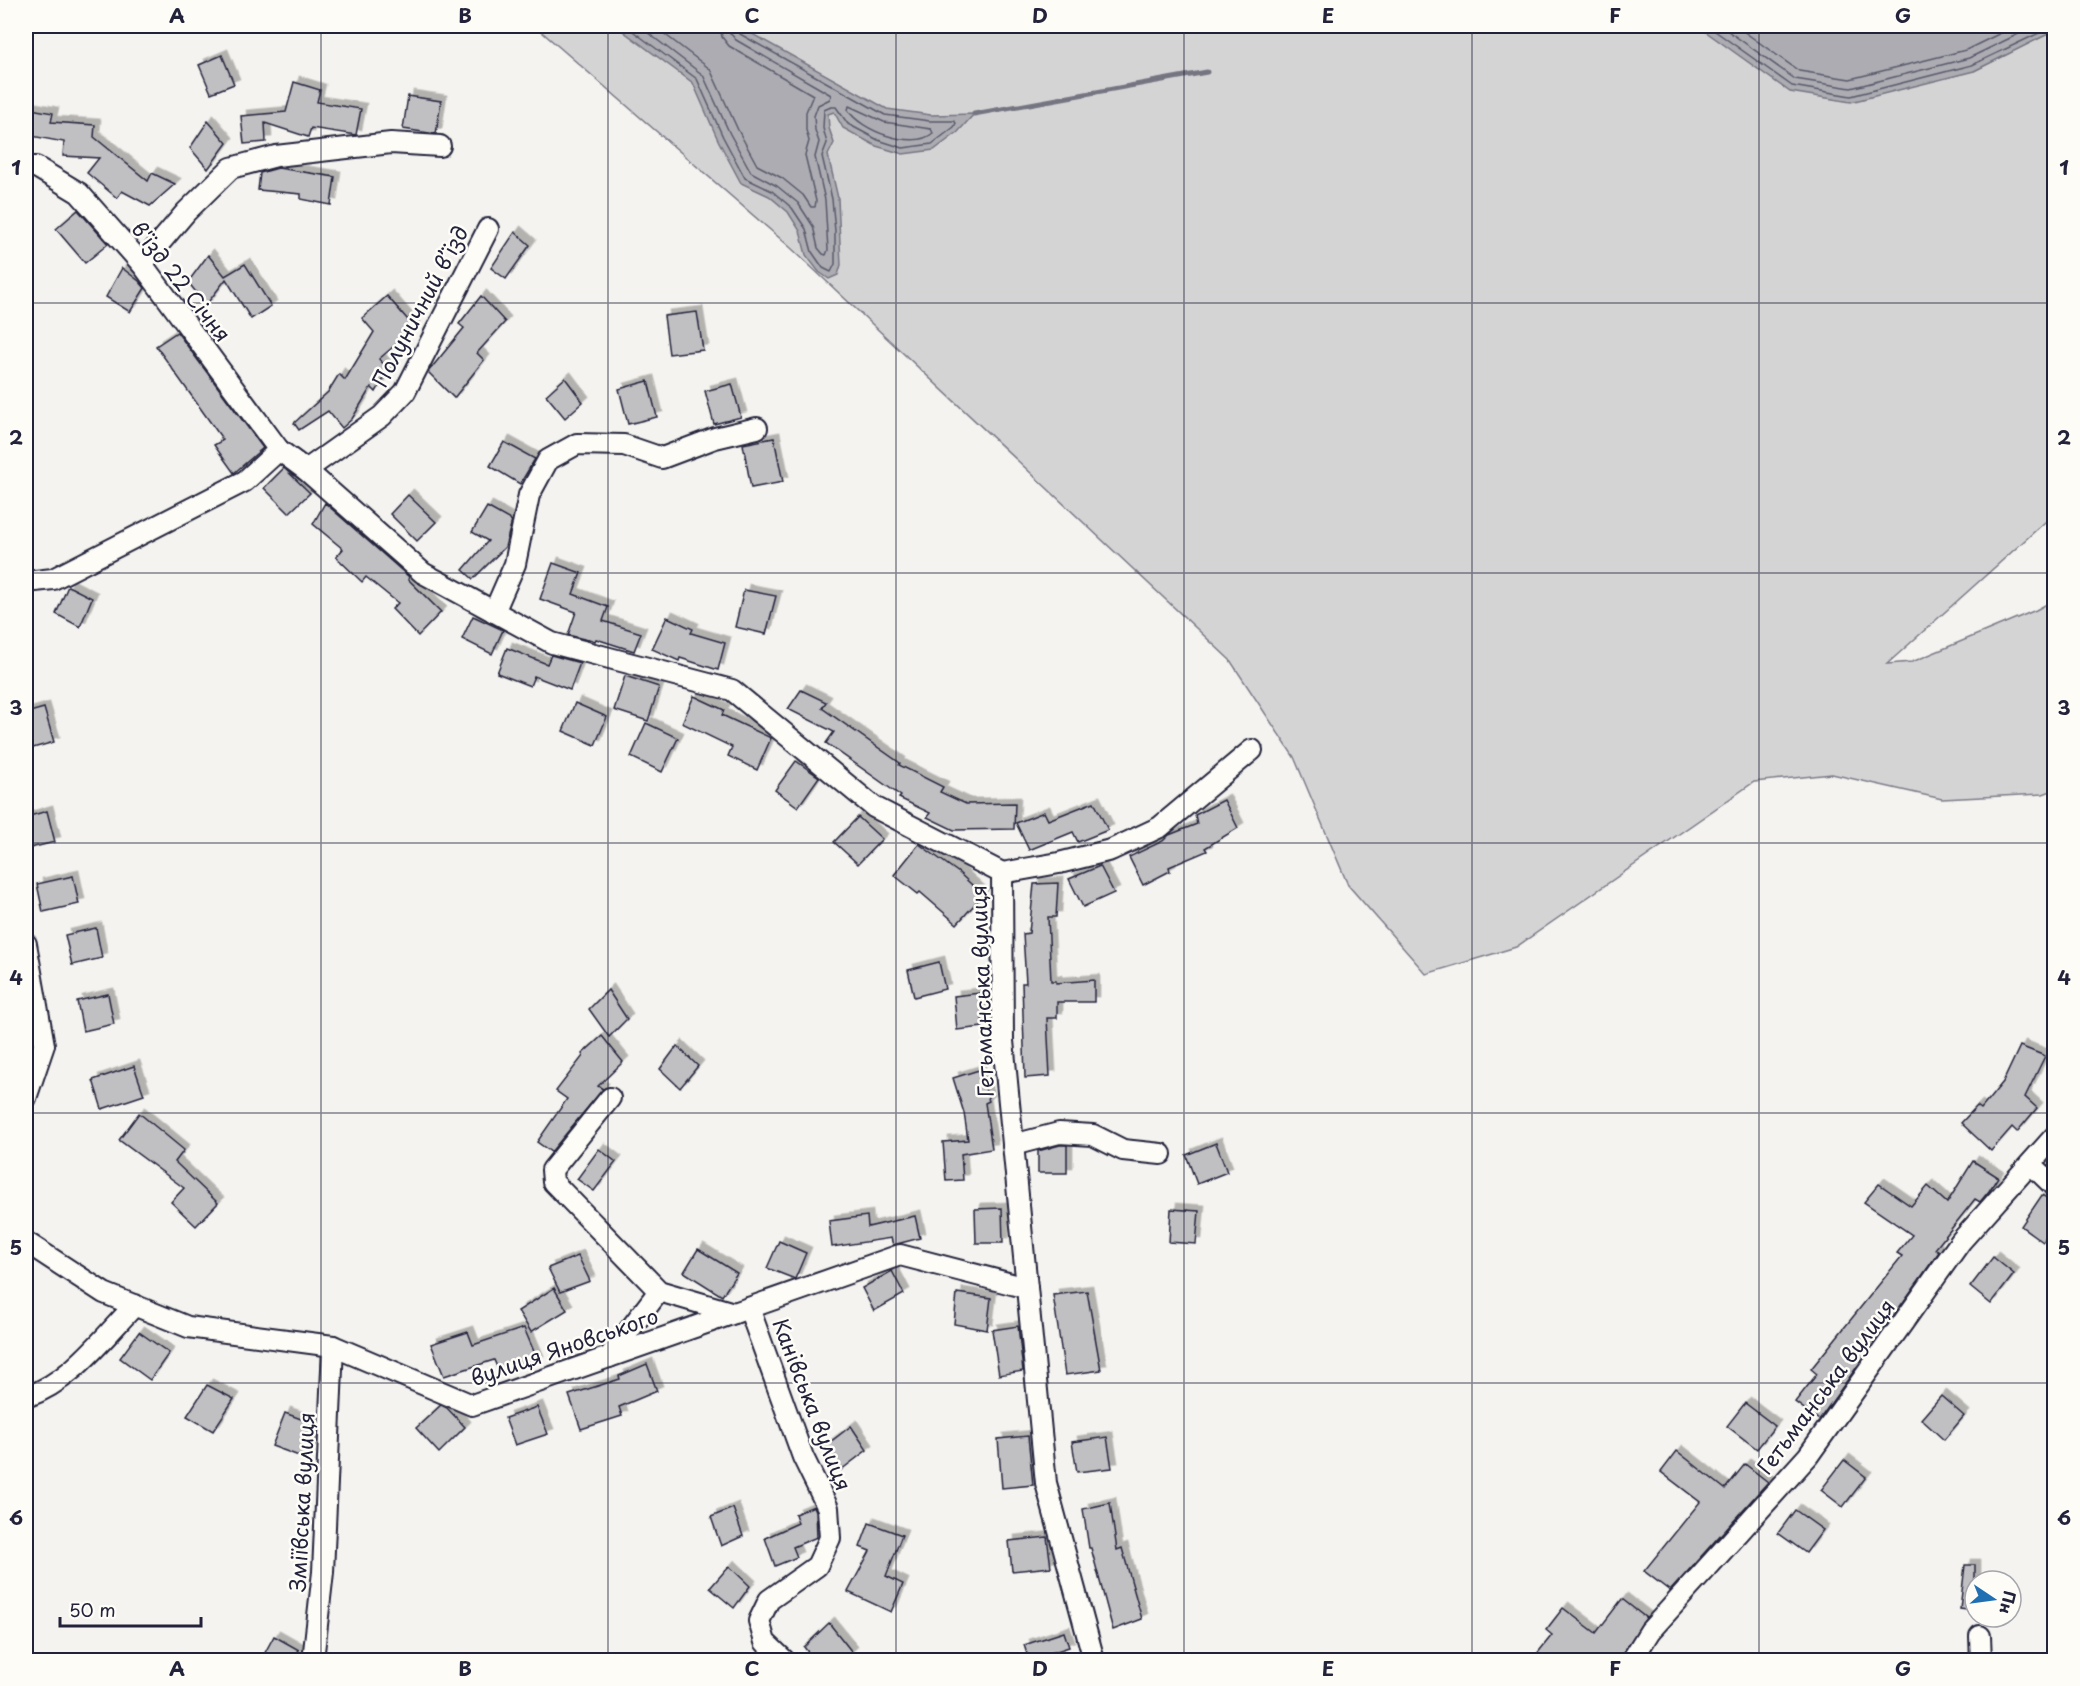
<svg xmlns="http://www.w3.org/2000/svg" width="2080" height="1686" font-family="'Playpen Sans',sans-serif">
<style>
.green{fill:#d5d4d5;stroke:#7c7b88;stroke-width:1.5}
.water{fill:#acacb2;stroke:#757582;stroke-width:1.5}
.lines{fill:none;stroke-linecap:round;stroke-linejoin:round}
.shore{stroke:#59596b;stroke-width:1.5}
.stream{stroke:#757582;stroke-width:5}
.building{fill:#c0bfc2;stroke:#22223b;stroke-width:1.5;filter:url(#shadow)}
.minor-casing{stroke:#22223b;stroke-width:24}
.minor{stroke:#fdfcf7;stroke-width:20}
.grid{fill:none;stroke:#22223b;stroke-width:1.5;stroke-opacity:0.55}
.labels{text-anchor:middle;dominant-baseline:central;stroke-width:5;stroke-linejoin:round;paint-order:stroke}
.street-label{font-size:21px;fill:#22223b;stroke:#fdfcf7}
.neatline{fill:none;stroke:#22223b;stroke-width:2}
.grid-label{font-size:20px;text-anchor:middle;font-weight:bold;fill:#22223b}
</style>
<defs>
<filter id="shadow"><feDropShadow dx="5.5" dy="-5.5" stdDeviation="0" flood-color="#0004"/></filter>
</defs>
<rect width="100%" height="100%" fill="#f4f3ef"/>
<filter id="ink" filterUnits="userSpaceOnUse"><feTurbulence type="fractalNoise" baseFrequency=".0167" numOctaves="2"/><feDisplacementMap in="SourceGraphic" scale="12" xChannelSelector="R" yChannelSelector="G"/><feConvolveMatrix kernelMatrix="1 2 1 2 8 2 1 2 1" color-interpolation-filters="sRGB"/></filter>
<g filter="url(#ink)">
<polygon class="green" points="535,26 1700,26 1702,29 1974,71 2054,31 2054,514 1887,664 1912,662 2036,610 2054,600 2054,790 2043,794 1942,799 1832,774 1754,782 1516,947 1426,974 1348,885 1294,757 1230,660 791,248"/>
<g class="water">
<polygon points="616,26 738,26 887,109 931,115 974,114 958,132 934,150 903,154 876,146 843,128 834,112 828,114 829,128 834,143 828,155 838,198 841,265 838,275 829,279 819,272 806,255 800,231 788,212 769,196 741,183 718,140 693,83"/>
<polygon points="1700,26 2054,26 2054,31 1974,71 1851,102 1790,92 1702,29"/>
</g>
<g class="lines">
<g class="shore">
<polyline points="626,26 697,79 723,137 745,178 772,191 792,208 806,229 812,252 823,268 831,272 835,264 835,231 832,199 822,156 827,143 823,128 824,110 831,107 836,107 848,124 878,140 903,148 932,144 954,127 956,123 954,121 930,121 885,115 740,34 736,26"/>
<polyline points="639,26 703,75 730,134 751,172 777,186 798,203 813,226 818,248 823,254 826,255 828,250 825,200 815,157 819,142 815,130 814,116 818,105 830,99 831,95 736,40 730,33 729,26"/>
<polyline points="654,26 710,69 738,130 757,165 782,178 803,195 811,207 815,207 816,201 805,155 809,141 806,130 806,112 813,95 729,46 722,37 720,26"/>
<polyline points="1708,26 1792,86 1851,96 1972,65 2054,26"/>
<polyline points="1721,26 1795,79 1851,88 1969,58 2035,26"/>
<polyline points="1736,26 1799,71 1850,79 1966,50 2015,26"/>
<path d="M849,106L884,122L931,129L933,133C913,151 860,130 848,110Z"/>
</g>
<polyline class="stream" points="974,114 1207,72"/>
</g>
<g class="building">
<polygon points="222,55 234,84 211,93 199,65"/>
<polygon points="294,82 320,90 317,102 361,109 356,135 311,128 308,137 265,123 266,142 244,144 241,116 286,112"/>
<polygon points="408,96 441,101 436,134 403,129"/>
<polygon points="26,108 53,113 51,122 95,125 94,137 148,181 152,173 175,184 150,206 122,191 117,198 87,173 99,158 63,156 64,142 26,135"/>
<polygon points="208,121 227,143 208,169 190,148"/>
<polygon points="278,168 335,177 331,205 301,199 301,194 258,190 260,173"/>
<polygon points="78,210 108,244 85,263 56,229"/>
<polygon points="515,232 530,245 506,279 491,268"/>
<polygon points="208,255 225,276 245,264 271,306 251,319 226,279 206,305 188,282"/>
<polygon points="122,268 139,281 145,288 130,312 106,297"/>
<polygon points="387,296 415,328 379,359 389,370 376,392 371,387 352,419 342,428 328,411 299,430 294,423 328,392 339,374 345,380 374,332 362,318"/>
<polygon points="481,296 505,322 477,353 484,360 454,398 428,372 464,328 459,324"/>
<polygon points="697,312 703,350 669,354 664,316"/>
<polygon points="177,332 263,448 234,473 214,445 223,440 156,346"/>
<polygon points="565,378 583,402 565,418 546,395"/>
<polygon points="648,381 657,417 628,424 619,389"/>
<polygon points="732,384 741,417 714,424 705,391"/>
<polygon points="774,438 783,482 751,488 743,444"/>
<polygon points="504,442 535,459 520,484 490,466"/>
<polygon points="284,468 310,493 289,513 264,488"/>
<polygon points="408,495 436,522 417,541 390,514"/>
<polygon points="325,503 409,577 408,579 441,612 418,636 392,609 398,603 366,577 362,582 336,557 343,549 313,524"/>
<polygon points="487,507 512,521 505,547 473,579 463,570 488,541 472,532"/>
<polygon points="553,563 581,573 573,594 608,607 603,621 641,633 634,651 596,639 595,641 589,639 588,640 568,635 576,612 540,599"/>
<polygon points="68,586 92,598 80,627 56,614"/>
<polygon points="744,590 776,596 766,634 735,627"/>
<polygon points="473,616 503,630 492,654 462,639"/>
<polygon points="667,617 693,629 691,633 725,643 718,670 680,658 679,661 652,649"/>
<polygon points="507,648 547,664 551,655 580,663 570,690 534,676 530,686 497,673"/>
<polygon points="625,676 659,687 648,721 614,710"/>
<polygon points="801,690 826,702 822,708 900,763 899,765 943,787 940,792 966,804 1015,803 1014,829 954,830 927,817 930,813 899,798 901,796 826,743 834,732 788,709"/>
<polygon points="694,696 724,710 722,715 771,738 757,770 728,756 732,747 682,723"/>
<polygon points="575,703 607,717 595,745 563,731"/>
<polygon points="44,708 54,742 26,750 26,713"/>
<polygon points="646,723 678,738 662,772 631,757"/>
<polygon points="796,761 819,777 798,807 775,790"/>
<polygon points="1224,800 1238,828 1205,848 1207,851 1169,867 1170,871 1143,885 1129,857 1163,841 1169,835 1197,824 1195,815"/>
<polygon points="1094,802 1108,830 1078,842 1073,832 1029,850 1016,823 1044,812 1048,820"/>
<polygon points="47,811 55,842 30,848 26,832 26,817"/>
<polygon points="858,817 882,839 858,864 834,842"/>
<polygon points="919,844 959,873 983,895 957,924 920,892 918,894 894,875"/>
<polygon points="1100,866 1114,893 1083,907 1069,879"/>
<polygon points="73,876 79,904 43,912 37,884"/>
<polygon points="1058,883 1056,917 1048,917 1051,981 1056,981 1056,983 1094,980 1094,1002 1057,1002 1057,1018 1047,1018 1050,1076 1025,1078 1022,983 1026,983 1023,934 1029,933 1034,884"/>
<polygon points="96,928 102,958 72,965 65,935"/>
<polygon points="939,962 945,989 914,997 908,970"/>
<polygon points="608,990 627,1019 609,1037 589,1009"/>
<polygon points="980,993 983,1027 957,1030 954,996"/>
<polygon points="108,994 114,1024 83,1031 77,1001"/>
<polygon points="602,1036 623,1062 598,1086 603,1089 551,1152 537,1142 567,1099 556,1091 583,1056 582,1054"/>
<polygon points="677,1046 698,1066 680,1088 660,1069"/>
<polygon points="2020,1046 2045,1056 2025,1097 2037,1108 2017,1132 2012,1127 1991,1151 1961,1123 1977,1106 1981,1109 2003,1082"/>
<polygon points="134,1066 144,1095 102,1109 93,1080"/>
<polygon points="979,1070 989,1101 985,1103 992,1149 961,1154 963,1180 946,1181 943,1142 968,1140 964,1113 953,1078"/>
<polygon points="139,1113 184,1150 175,1162 218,1203 196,1226 171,1202 184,1188 119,1140"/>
<polygon points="1216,1143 1227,1172 1197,1184 1186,1155"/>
<polygon points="1060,1145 1067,1145 1067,1173 1038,1173 1038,1151"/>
<polygon points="599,1149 616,1162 594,1191 577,1179"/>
<polygon points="1973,1161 1998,1177 1989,1191 1980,1202 1975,1199 1935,1249 1939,1252 1819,1420 1795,1402 1817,1374 1811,1369 1902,1256 1897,1253 1912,1235 1864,1202 1879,1184 1911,1206 1928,1186 1947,1203"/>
<polygon points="2042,1195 2055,1204 2055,1225 2043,1242 2021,1226"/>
<polygon points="1002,1208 1003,1243 976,1243 975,1209"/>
<polygon points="1171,1209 1199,1211 1196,1244 1169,1242"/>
<polygon points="867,1216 868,1227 915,1216 920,1238 893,1245 891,1238 832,1247 829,1221"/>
<polygon points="779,1241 806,1253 795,1279 767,1268"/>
<polygon points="698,1249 737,1273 722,1296 684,1272"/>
<polygon points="578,1256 590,1281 560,1292 548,1268"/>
<polygon points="1993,1257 2014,1274 1991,1304 1970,1287"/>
<polygon points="892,1271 904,1294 874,1311 862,1288"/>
<polygon points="554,1288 567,1310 531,1332 518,1311"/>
<polygon points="1087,1291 1101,1370 1065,1375 1053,1295"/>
<polygon points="957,1293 991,1298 987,1330 954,1324"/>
<polygon points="1018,1326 1023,1371 999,1375 992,1330"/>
<polygon points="524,1328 538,1361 500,1374 494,1360 444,1376 431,1344 468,1332 473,1345"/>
<polygon points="139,1332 169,1353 150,1380 120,1358"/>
<polygon points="647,1364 657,1391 619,1407 622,1416 581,1429 569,1395 620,1379 619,1376"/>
<polygon points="207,1385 234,1399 213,1431 187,1416"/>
<polygon points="1941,1396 1964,1416 1944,1440 1921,1419"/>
<polygon points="1745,1403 1775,1426 1757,1449 1727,1426"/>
<polygon points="441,1405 447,1408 465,1427 439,1453 416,1428"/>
<polygon points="537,1407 548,1434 515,1445 505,1418"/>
<polygon points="285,1413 317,1425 317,1432 307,1459 272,1446"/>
<polygon points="851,1426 867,1450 841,1470 825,1446"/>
<polygon points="1028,1436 1033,1485 1002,1488 998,1439"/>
<polygon points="1107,1437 1112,1468 1077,1472 1072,1442"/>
<polygon points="1677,1451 1725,1489 1745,1464 1768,1482 1670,1591 1644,1571 1700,1502 1661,1472"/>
<polygon points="1844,1460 1866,1477 1843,1507 1821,1490"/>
<polygon points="1110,1503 1117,1550 1122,1548 1142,1619 1113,1630 1091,1548 1089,1548 1083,1509"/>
<polygon points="814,1506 816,1511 817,1537 793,1547 797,1557 775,1566 765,1538 798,1523 795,1514"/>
<polygon points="733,1508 743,1536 721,1546 711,1517"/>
<polygon points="1795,1510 1823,1530 1806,1553 1778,1533"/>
<polygon points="869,1523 902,1535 886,1576 903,1584 891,1612 848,1592 870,1551 860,1547"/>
<polygon points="1047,1537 1051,1567 1012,1571 1009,1541"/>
<polygon points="1965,1565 1975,1565 1975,1611 1960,1609"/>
<polygon points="729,1566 750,1586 734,1608 710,1588"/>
<polygon points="1622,1599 1646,1618 1619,1660 1532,1660 1552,1635 1546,1630 1563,1608 1596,1633"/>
<polygon points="829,1623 852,1652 843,1660 814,1660 804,1647"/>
<polygon points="1064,1632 1069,1647 1029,1660 1024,1645"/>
<polygon points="274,1636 299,1650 293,1660 261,1660"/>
</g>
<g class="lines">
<defs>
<g id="minor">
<polyline points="26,167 36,167 79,193 142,264 279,450"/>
<polyline points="142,264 186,212 231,168 276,156 391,143 440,146"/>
<polyline points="306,470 382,416 405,392 488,229"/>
<polyline points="26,582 53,579 245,481 279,450 306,470 423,573 552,643 732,690 874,807 1002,873 1003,1041 1046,1483 1094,1660"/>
<polyline points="494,612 515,564 529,495 548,460 577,444 624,445 662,458 715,438 757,428"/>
<polyline points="1002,873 1059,863 1111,850 1160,827 1252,750"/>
<polyline points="26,944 44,1045 26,1098"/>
<polyline points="610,1098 552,1170 553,1182 659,1291 734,1313"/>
<polyline points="1013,1145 1059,1133 1093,1135 1123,1150 1161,1154"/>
<polyline points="2031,1164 2054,1186"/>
<polyline points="26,1242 104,1293 188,1327 333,1346 472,1405 900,1255 1027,1288"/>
<polyline points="749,1308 803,1457 828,1508 830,1538 817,1566 769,1600 759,1621 765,1642 784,1660"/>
<polyline points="609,1357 659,1291"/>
<path d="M26,1397C71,1382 103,1338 135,1305"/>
<polyline points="1980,1636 1981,1660"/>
<polyline points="313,1660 323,1572 333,1346"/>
<polyline points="1632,1660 1650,1631 1808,1456 1961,1241 2054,1137"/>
</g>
</defs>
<use href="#minor" class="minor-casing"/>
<use href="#minor" class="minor"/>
</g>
</g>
<path class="grid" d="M321,26V1660M608,26V1660M896,26V1660M1184,26V1660M1472,26V1660M1759,26V1660M26,303H2054M26,573H2054M26,843H2054M26,1113H2054M26,1383H2054"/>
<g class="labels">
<g class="street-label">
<text transform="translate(182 281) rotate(52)">в'їзд 22 Січня</text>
<text transform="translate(419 306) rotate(-62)">Полуничний в’їзд</text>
<text transform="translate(981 991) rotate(-92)">Гетьманська вулиця</text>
<text transform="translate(564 1346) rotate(-19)">вулиця Яновського</text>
<text transform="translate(1825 1386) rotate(-53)">Гетьманська вулиця</text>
<text transform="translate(813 1404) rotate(69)">Канівська вулиця</text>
<text transform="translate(301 1502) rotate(-87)">Зміївська вулиця</text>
</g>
</g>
<rect width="2080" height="1686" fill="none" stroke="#fdfcf7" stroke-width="66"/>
<g transform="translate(1993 1599) rotate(103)"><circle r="28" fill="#fdfcf7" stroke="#a5a5ac" stroke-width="1.5"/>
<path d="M0-4.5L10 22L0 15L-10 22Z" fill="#1f6fb2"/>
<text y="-9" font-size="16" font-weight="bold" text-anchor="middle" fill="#22223b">Пн</text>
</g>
<path d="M60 1617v9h141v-9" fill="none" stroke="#22223b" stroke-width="3"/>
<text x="69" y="1617" font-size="18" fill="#22223b" stroke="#fdfcf7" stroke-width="4.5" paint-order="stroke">50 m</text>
<rect x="33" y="33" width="2014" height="1620" class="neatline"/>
<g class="grid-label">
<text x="177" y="23">A</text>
<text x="465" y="23">B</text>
<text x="752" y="23">C</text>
<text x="1040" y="23">D</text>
<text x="1328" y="23">E</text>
<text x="1615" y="23">F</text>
<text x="1903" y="23">G</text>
<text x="16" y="175">1</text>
<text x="2064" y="175">1</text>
<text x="16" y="445">2</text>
<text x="2064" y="445">2</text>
<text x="16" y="715">3</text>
<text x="2064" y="715">3</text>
<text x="16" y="985">4</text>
<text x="2064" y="985">4</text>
<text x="16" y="1255">5</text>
<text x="2064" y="1255">5</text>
<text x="16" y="1525">6</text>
<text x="2064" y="1525">6</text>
<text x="177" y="1676">A</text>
<text x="465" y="1676">B</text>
<text x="752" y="1676">C</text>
<text x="1040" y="1676">D</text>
<text x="1328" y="1676">E</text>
<text x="1615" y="1676">F</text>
<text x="1903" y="1676">G</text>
</g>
</svg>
